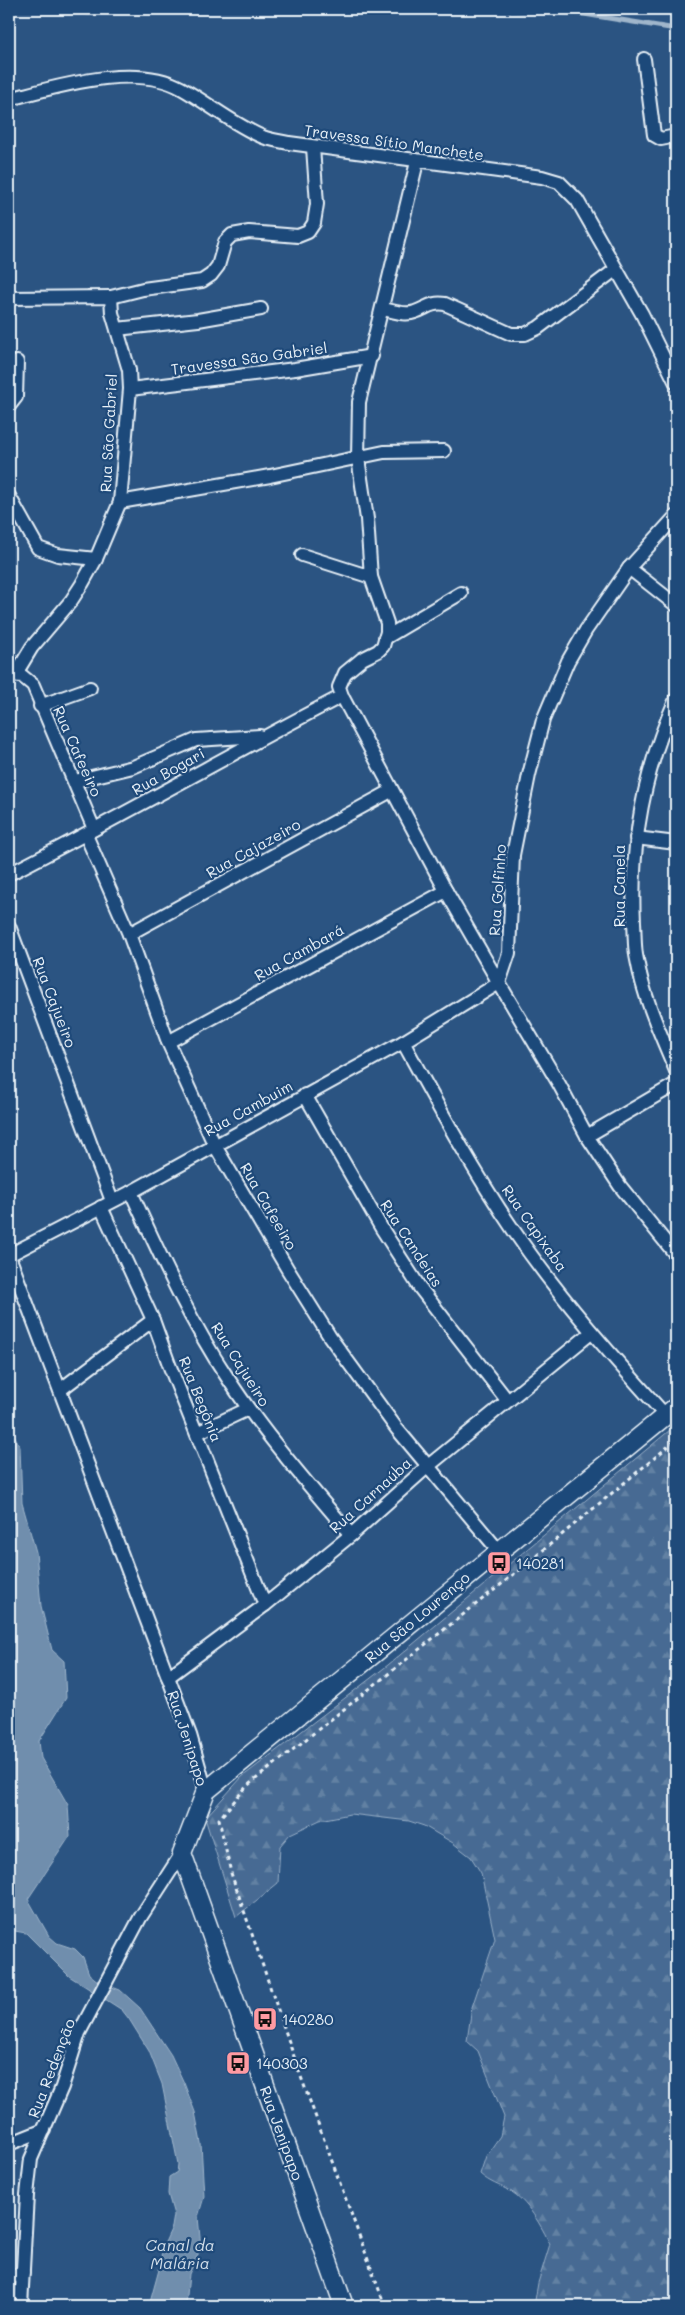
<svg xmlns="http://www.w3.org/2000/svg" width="685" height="2315" font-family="Mali,sans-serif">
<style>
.forest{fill:url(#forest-firs);stroke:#98aec6}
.water{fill:#708ead;stroke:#a0b6cb}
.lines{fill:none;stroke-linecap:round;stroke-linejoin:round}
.stream{stroke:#a0b6cb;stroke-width:5}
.street-casing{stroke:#e8f1f8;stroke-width:16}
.secondary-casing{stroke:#e8f1f8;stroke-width:21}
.path{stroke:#e8f1f8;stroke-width:3;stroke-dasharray:4 4;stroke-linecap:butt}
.street{stroke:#1f4a7a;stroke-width:12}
.secondary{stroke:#1f4a7a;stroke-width:18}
.labels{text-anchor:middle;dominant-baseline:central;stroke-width:4.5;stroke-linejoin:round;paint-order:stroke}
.street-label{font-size:15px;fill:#e8f1f8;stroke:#1f4a7a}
.poi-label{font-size:15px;fill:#e8f1f8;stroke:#1f4a7a;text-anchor:start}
.water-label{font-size:16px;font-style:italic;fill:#d0dde9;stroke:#1f4a7a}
</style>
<defs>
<pattern id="forest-firs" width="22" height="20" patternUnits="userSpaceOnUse" patternTransform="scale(1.25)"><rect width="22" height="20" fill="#476b93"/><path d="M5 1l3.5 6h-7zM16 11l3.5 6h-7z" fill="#6281a3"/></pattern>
</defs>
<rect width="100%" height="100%" fill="#2b5482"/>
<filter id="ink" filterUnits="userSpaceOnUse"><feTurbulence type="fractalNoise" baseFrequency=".02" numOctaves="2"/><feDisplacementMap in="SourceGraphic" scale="10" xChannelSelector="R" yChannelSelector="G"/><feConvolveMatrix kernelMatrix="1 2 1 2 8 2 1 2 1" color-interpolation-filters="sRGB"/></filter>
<g filter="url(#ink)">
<path class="forest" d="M676,1425V2306H534L538,2283L550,2244C542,2227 527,2200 510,2191C499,2185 490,2183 480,2174L486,2156L500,2136L504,2117L478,2051L467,2041L472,2007L495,1939L481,1873L471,1857L453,1843L424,1826L409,1821L350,1814L320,1820L290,1834L280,1846L278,1883L236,1917L205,1818L242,1777L388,1665Z"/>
<g class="water">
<polygon points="28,9 130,9 89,15"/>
<polygon points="9,1424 20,1447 22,1503 36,1552 41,1606 52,1650 64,1661 66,1698 39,1741 41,1758 68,1805 70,1836 28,1899 49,1936 57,1943 75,1949 83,1957 89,1974 99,1982 120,1990 140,2008 171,2055 184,2083 195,2112 201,2143 204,2197 198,2217 201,2248 189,2274 186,2306 149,2306 160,2266 162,2249 172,2227 174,2215 168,2194 169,2177 177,2172 178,2164 162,2084 149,2051 129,2019 122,2010 69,1976 26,1933 9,1930"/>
</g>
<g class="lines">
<polyline class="stream" points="504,9 584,14 676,29"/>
<defs>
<g id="street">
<polyline points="644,59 654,135 661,139 676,136"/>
<path d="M9,99C56,87 135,62 181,88C208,103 234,125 263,137C271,140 280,141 289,143L542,177L559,182L577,200L642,314L676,383"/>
<polyline points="111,297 143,289 202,281 211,275 218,266 225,242 232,235 249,232 298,236 308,232 314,223 317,204 313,147"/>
<polyline points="9,298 111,297 112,313 129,370 130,389 120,502 96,559 82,584 71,601 32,647 15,675"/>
<path d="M383,309C393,311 405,316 415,312C427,308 431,302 445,304L511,334H525L538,328L615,270"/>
<polyline points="117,329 198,320 261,309"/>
<polyline points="130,389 295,369 372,356"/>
<polyline points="9,406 16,397 17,362"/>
<polyline points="9,496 38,548 58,555 96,559"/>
<polyline points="120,502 270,476 384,452 444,451"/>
<polyline points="676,516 629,568 586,630 568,661 543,720 529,775 513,855 509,953 499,983 559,1084 587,1136 620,1186 676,1255"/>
<polyline points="302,555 371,577"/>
<polyline points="629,568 676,605"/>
<polyline points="385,638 461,593"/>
<polyline points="9,675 22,676 33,685 94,829"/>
<path d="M676,699C644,770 630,844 634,922C635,934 634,948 637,960C644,999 661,1035 676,1071"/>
<polyline points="40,706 90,688"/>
<polyline points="75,781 133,767 196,740 260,736"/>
<polyline points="86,835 129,934 168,1042 214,1144 288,1270 330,1337 397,1429 498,1550"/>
<polyline points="636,838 676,843"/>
<path d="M9,874C121,817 230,754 342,696"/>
<polyline points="9,926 112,1201"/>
<polyline points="129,934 391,791"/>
<polyline points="168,1042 446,891"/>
<path d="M403,1042C438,1106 473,1171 514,1231C559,1297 612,1356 665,1415"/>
<polyline points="305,1095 382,1229 420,1288 507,1400"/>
<polyline points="587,1136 676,1084"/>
<path d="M131,1192C160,1255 189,1320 227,1377C263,1433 308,1484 351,1535"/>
<polyline points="101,1207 153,1320 170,1367 265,1605"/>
<polyline points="9,1255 131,1192 403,1042 499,983 446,891 342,696 339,687 345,673 362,659 378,651 383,646 387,632 387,623 371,577 367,519 358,458 359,402 417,162"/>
<polyline points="9,1256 190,1735 206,1791"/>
<polyline points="60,1390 153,1320"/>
<polyline points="197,1433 248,1409"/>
<polyline points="168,1677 265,1605 351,1535 427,1467 591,1333"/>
<polyline points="9,2144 44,2130"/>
<polyline points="9,2278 23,2273"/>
<polyline points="21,2306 27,2195 31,2159 62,2087 79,2033 140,1918 182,1853"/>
</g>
<polyline id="secondary" points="344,2306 182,1853 206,1791 676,1407"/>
</defs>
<use href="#street" class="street-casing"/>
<use href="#secondary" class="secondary-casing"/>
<polyline class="path" points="385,2306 300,2074 231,1873 219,1819 247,1786 518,1571 676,1440"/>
<use href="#street" class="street"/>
<use href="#secondary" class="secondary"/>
</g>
</g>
<defs>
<symbol id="bus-square" viewBox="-11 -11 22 22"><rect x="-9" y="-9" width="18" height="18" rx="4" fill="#ff9aa2" stroke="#1f4a7a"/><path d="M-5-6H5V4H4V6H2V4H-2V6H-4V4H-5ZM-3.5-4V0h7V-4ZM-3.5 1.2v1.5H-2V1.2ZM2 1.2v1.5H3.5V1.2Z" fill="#111"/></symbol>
</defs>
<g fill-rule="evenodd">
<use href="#bus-square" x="485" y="1549" width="28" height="28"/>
<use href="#bus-square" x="251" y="2005" width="28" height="28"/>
<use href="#bus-square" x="224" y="2049" width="28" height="28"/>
</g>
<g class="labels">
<g class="street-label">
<text transform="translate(394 142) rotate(8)">Travessa Sítio Manchete</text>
<text transform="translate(249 358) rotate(-8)">Travessa São Gabriel</text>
<text transform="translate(108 433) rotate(-87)">Rua São Gabriel</text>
<text transform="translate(78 751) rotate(66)">Rua Cafeeiro</text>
<text transform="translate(168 771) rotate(-29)">Rua Bogari</text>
<text transform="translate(253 848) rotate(-29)">Rua Cajazeiro</text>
<text transform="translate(619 886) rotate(-90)">Rua Canela</text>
<text transform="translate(497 890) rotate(-86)">Rua Golfinho</text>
<text transform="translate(299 952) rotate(-29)">Rua Cambará</text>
<text transform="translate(55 1002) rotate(69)">Rua Cajueiro</text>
<text transform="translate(248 1108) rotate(-29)">Rua Cambuim</text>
<text transform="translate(269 1206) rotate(60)">Rua Cafeeiro</text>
<text transform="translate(535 1228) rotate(55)">Rua Capixaba</text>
<text transform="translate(412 1243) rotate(57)">Rua Candeias</text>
<text transform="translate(241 1364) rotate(58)">Rua Cajueiro</text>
<text transform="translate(201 1399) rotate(68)">Rua Begônia</text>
<text transform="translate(370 1495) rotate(-42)">Rua Carnaúba</text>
<text transform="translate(417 1617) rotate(-40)">Rua São Lourenço</text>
<text transform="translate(188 1738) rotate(72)">Rua Jenipapo</text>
<text transform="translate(51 2068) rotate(-69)">Rua Redenção</text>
<text transform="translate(282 2133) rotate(70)">Rua Jenipapo</text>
</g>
<g class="poi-label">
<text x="516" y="1563">140281</text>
<text x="282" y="2019">140280</text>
<text x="256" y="2063">140303</text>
</g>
<g class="water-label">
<text x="180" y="2244">Canal da<tspan x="180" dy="18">Malária</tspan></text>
</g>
</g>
<rect width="685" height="2315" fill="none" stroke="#1f4a7a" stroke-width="30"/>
<rect x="15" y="15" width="655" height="2285" fill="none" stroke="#e8f1f8" stroke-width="2" filter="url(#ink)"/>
</svg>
